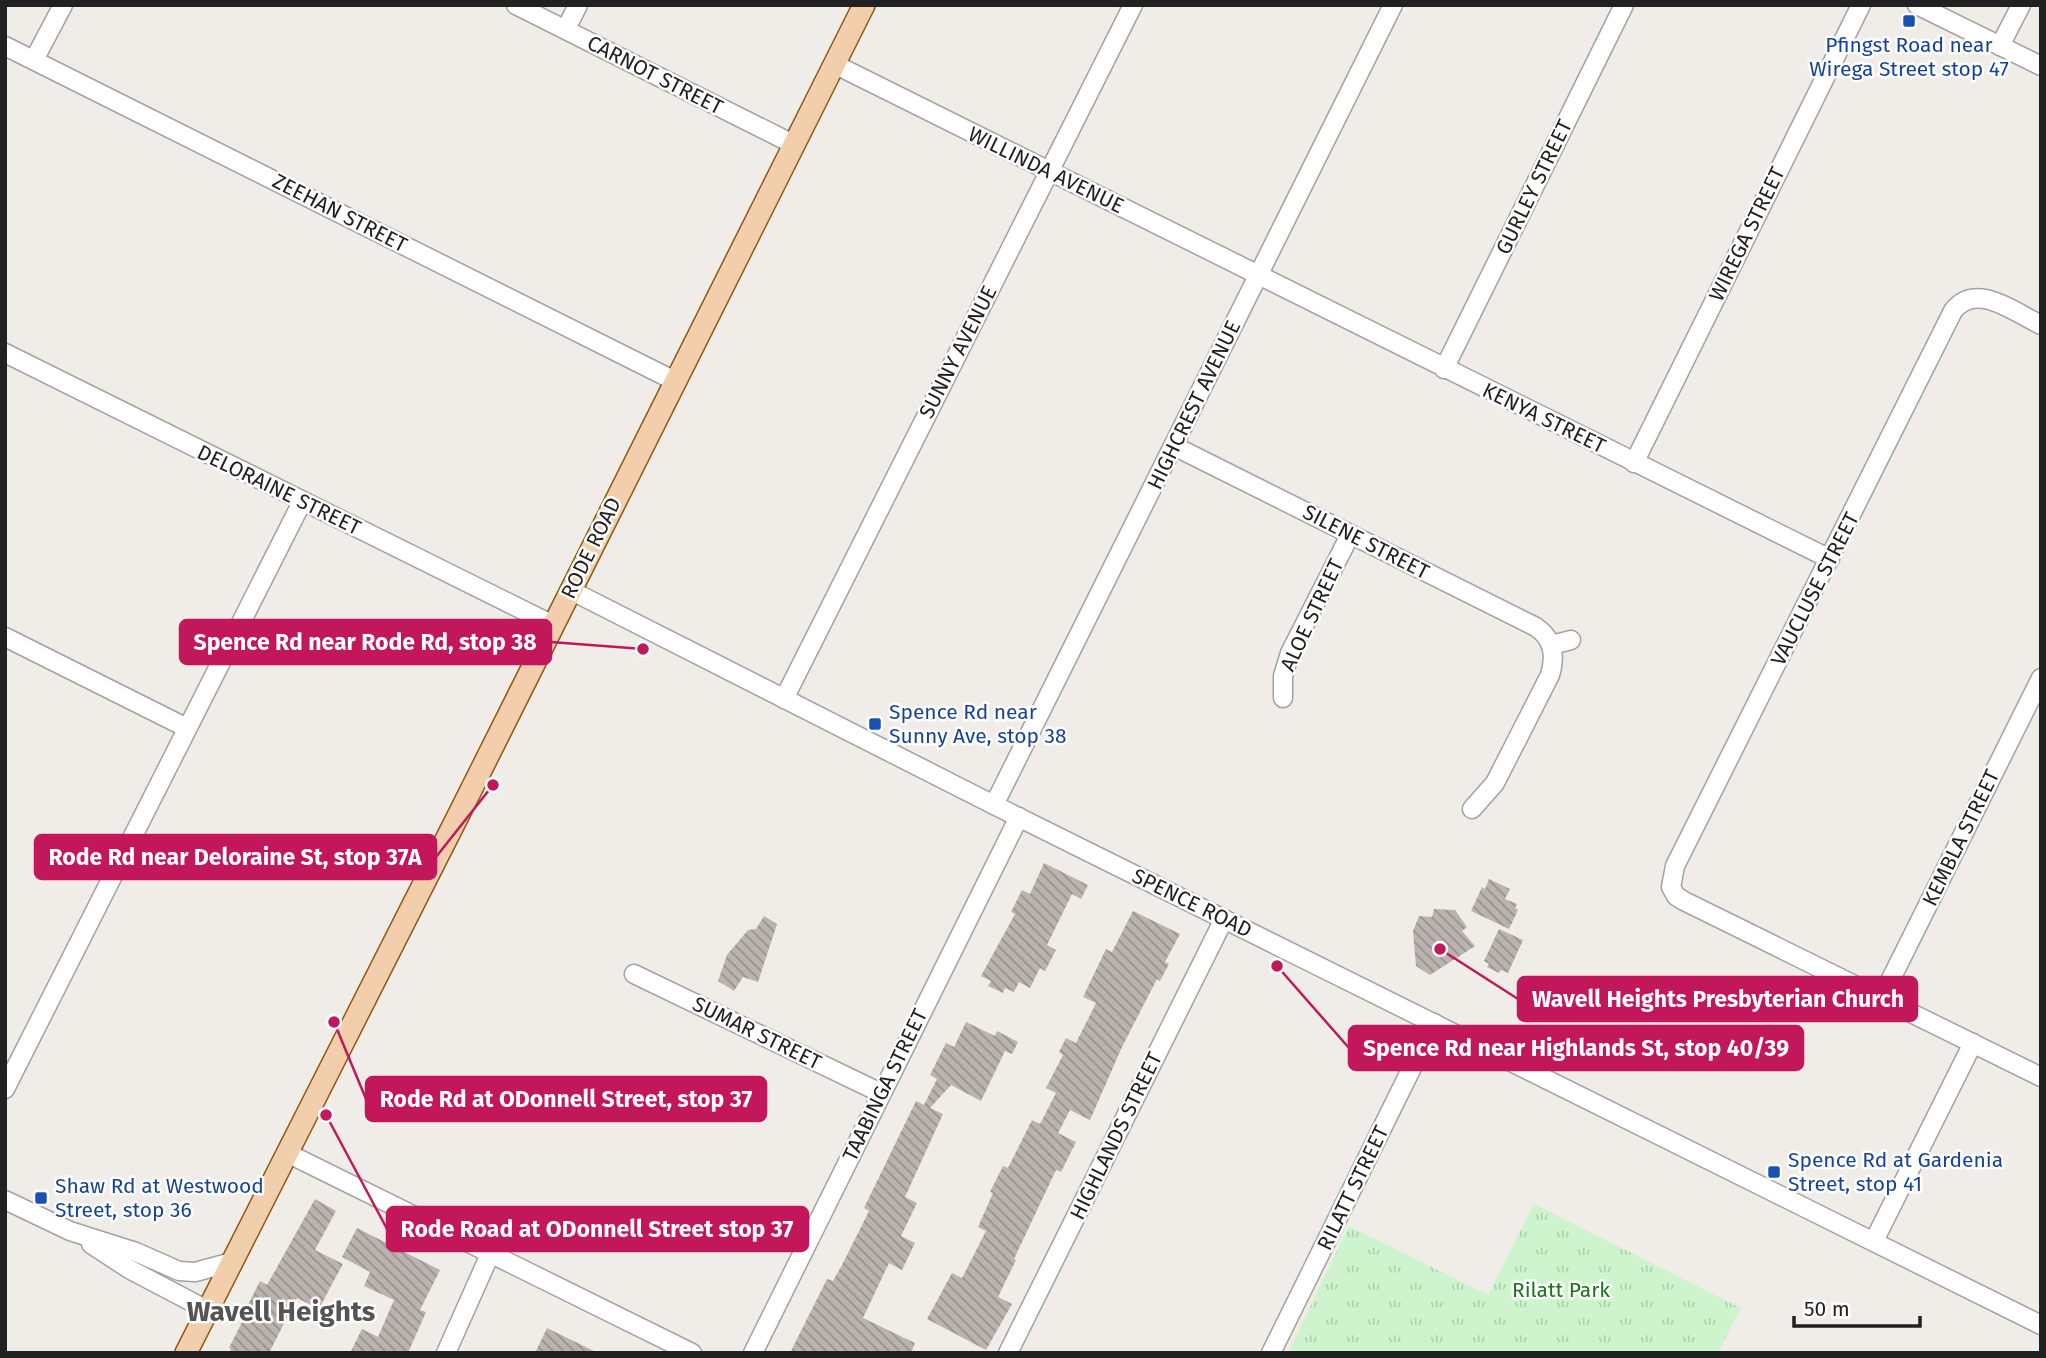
<svg xmlns="http://www.w3.org/2000/svg" width="2046" height="1358" font-family="'Fira Sans',sans-serif">
<style>
.park{fill:url(#park-tufts)}
.building{fill:url(#building-back-hatch)}
.lines{fill:none;stroke-linecap:round;stroke-linejoin:round}
.minor-casing{stroke:#a2a2a2;stroke-width:21}
.major-casing{stroke:#8c5a12;stroke-width:24}
.minor{stroke:#fff;stroke-width:18}
.major{stroke:#f2cead;stroke-width:21}
.transit-dot{fill:#1a4fb4;stroke:#fff;stroke-width:2.5}
.labels{text-anchor:middle;dominant-baseline:central;stroke-width:5;stroke-linejoin:round;paint-order:stroke}
.transit-label{font-size:21px;fill:#164399;stroke:#fff;text-anchor:start}
.street-label{font-size:21px;fill:#212121;stroke:#fff}
.park-label{font-size:21px;fill:#1a751a;stroke:#fff}
.district-label{font-size:28px;font-weight:bold;fill:#545454;stroke:#fff}
.leader{fill:none;stroke:#c2185b;stroke-width:2.5}
.callout-dot{fill:#c2185b;stroke:#fff;stroke-width:2.5}
.callout{fill:#c2185b;stroke:#c2185b;stroke-width:2.5}
.callout-label{font-size:23px;text-anchor:middle;font-weight:bold;fill:#fff}
</style>
<defs>
<pattern id="park-tufts" width="24" height="20" patternUnits="userSpaceOnUse" patternTransform="scale(1.75)"><rect width="24" height="20" fill="#cdf4cd"/><path d="M3 7l-1-3M5 7V3M7 7l1-3M15 17l-1-3M17 17v-4M19 17l1-3" fill="none" stroke="#b0d1b0"/></pattern>
<pattern id="building-back-hatch" width="6" height="6" patternUnits="userSpaceOnUse" patternTransform="scale(1.75)"><rect width="6" height="6" fill="#bab3af"/><path d="M-1 5l2 2M0 0l6 6M5-1l2 2" fill="none" stroke="#97918e"/></pattern>
</defs>
<rect width="100%" height="100%" fill="#f0ede9"/>
<polygon class="park" points="1534,1204 1741,1308 1718,1353 1288,1353 1349,1226 1488,1295"/>
<g class="building">
<polygon points="1044,863 1088,885 1081,899 1072,894 1047,945 1056,950 1045,971 1040,968 1030,988 1019,982 1014,992 1005,988 1003,993 988,986 991,981 981,976 1015,914 1011,912 1022,890 1030,894"/>
<polygon points="1489,879 1510,889 1505,899 1517,904 1515,908 1518,910 1509,929 1471,911 1482,887 1485,889"/>
<polygon points="1434,909 1455,910 1467,927 1462,931 1475,946 1430,975 1416,966 1413,931 1419,916 1432,917"/>
<polygon points="1133,911 1180,934 1165,962 1169,964 1160,981 1157,979 1122,1047 1090,1120 1070,1110 1058,1133 1076,1142 1061,1172 1056,1170 1014,1259 1016,1260 998,1297 1012,1304 986,1350 927,1319 952,1273 962,1278 986,1231 978,1227 993,1193 990,1192 1003,1166 1008,1168 1032,1120 1040,1124 1056,1093 1046,1088 1063,1055 1059,1052 1066,1038 1076,1043 1096,1003 1083,997 1106,949 1112,952"/>
<polygon points="764,916 777,924 758,982 743,977 734,991 718,981 727,955 748,930 756,929"/>
<polygon points="1499,929 1523,940 1508,973 1501,970 1499,973 1487,967 1489,964 1484,961"/>
<polygon points="966,1022 995,1036 997,1031 1018,1042 1012,1054 1005,1051 981,1101 951,1085 930,1108 943,1114 905,1197 917,1203 901,1236 915,1243 902,1270 889,1263 863,1318 915,1343 911,1353 790,1353 827,1279 833,1281 842,1265 869,1211 864,1208 916,1101 924,1105 937,1079 930,1075 946,1043 954,1047"/>
<polygon points="315,1199 336,1211 315,1250 343,1264 331,1286 319,1309 297,1298 269,1353 229,1353 231,1349 229,1348 245,1316 243,1315 260,1281 267,1285"/>
<polygon points="357,1228 440,1270 420,1310 426,1312 408,1353 350,1353 362,1329 378,1337 394,1300 364,1286 370,1272 342,1257"/>
<polygon points="547,1328 598,1353 535,1353"/>
</g>
<g class="lines">
<defs>
<g id="minor">
<polyline points="516,5 793,144"/>
<polyline points="1917,5 2041,66"/>
<polyline points="566,29 578,5"/>
<polyline points="5,46 675,381"/>
<polyline points="2000,46 2021,5"/>
<polyline points="34,60 63,5"/>
<polyline points="834,64 1830,559"/>
<path d="M2041,325C2014,312 1976,281 1953,311L1675,866L1671,887L1676,896L1684,901L2041,1077"/>
<polyline points="5,353 553,625"/>
<polyline points="1444,369 1624,5"/>
<path d="M1174,446L1536,627C1553,639 1556,655 1550,675L1495,783L1472,809"/>
<polyline points="1634,463 1861,5"/>
<polyline points="570,590 994,805 2041,1325"/>
<polyline points="5,637 187,728"/>
<polyline points="1552,645 1571,640"/>
<polyline points="1283,698 1283,676 1290,653 1350,535"/>
<polyline points="784,699 1133,5"/>
<polyline points="994,805 1393,5"/>
<polyline points="634,974 881,1093"/>
<polyline points="1881,999 2041,678"/>
<polyline points="5,1089 302,502"/>
<polyline points="287,1153 692,1353"/>
<polyline points="5,1200 70,1231 136,1252 179,1271 195,1272 232,1262"/>
<polyline points="1874,1241 1973,1043"/>
<polyline points="91,1244 129,1269 207,1310"/>
<polyline points="446,1353 491,1252"/>
<polyline points="753,1353 1019,817"/>
<polyline points="1008,1353 1224,919"/>
<polyline points="1271,1353 1434,1023"/>
</g>
<polyline id="major" points="186,1353 458,816 864,5"/>
</defs>
<use href="#minor" class="minor-casing"/>
<use href="#major" class="major-casing"/>
<use href="#minor" class="minor"/>
<use href="#major" class="major"/>
</g>
<g class="transit-dot">
<rect x="1902" y="14" width="14" height="14" rx="3.5"/>
<rect x="868" y="717" width="14" height="14" rx="3.5"/>
<rect x="1767" y="1165" width="14" height="14" rx="3.5"/>
<rect x="34" y="1191" width="14" height="14" rx="3.5"/>
</g>
<g class="labels">
<g class="transit-label">
<text x="1909" y="45" text-anchor="middle">Pfingst Road near<tspan x="1909" dy="24">Wirega Street stop 47</tspan></text>
<text x="889" y="712">Spence Rd near<tspan x="889" dy="24">Sunny Ave, stop 38</tspan></text>
<text x="1788" y="1160">Spence Rd at Gardenia<tspan x="1788" dy="24">Street, stop 41</tspan></text>
<text x="55" y="1186">Shaw Rd at Westwood<tspan x="55" dy="24">Street, stop 36</tspan></text>
</g>
<g class="street-label">
<text transform="translate(655 75) rotate(27)">CARNOT STREET</text>
<text transform="translate(1046 170) rotate(26)">WILLINDA AVENUE</text>
<text transform="translate(1534 187) rotate(-64)">GURLEY STREET</text>
<text transform="translate(340 213) rotate(27)">ZEEHAN STREET</text>
<text transform="translate(1747 234) rotate(-64)">WIREGA STREET</text>
<text transform="translate(958 352) rotate(-63)">SUNNY AVENUE</text>
<text transform="translate(1194 405) rotate(-64)">HIGHCREST AVENUE</text>
<text transform="translate(1544 418) rotate(26)">KENYA STREET</text>
<text transform="translate(279 490) rotate(26)">DELORAINE STREET</text>
<text transform="translate(1366 542) rotate(27)">SILENE STREET</text>
<text transform="translate(591 548) rotate(-64)">RODE ROAD</text>
<text transform="translate(1815 589) rotate(-63)">VAUCLUSE STREET</text>
<text transform="translate(1312 615) rotate(-65)">ALOE STREET</text>
<text transform="translate(1961 838) rotate(-64)">KEMBLA STREET</text>
<text transform="translate(1192 903) rotate(26)">SPENCE ROAD</text>
<text transform="translate(757 1033) rotate(26)">SUMAR STREET</text>
<text transform="translate(885 1085) rotate(-64)">TAABINGA STREET</text>
<text transform="translate(1116 1136) rotate(-64)">HIGHLANDS STREET</text>
<text transform="translate(1353 1188) rotate(-64)">RILATT STREET</text>
</g>
<g class="park-label">
<text x="1561" y="1290">Rilatt Park</text>
</g>
<g class="district-label">
<text x="281" y="1311">Wavell Heights</text>
</g>
</g>
<path class="leader" d="M643 649L551 642M493 785L436 857M1440 949L1518 999M1277 966L1349 1048M334 1022L366 1099M326 1115L387 1229"/>
<g class="callout-dot">
<circle cx="643" cy="649" r="7"/>
<circle cx="493" cy="785" r="7"/>
<circle cx="1440" cy="949" r="7"/>
<circle cx="1277" cy="966" r="7"/>
<circle cx="334" cy="1022" r="7"/>
<circle cx="326" cy="1115" r="7"/>
</g>
<g class="callout">
<rect x="180" y="620" width="371" height="44" rx="7"/>
<rect x="35" y="835" width="401" height="44" rx="7"/>
<rect x="1518" y="977" width="399" height="44" rx="7"/>
<rect x="1349" y="1026" width="454" height="44" rx="7"/>
<rect x="366" y="1077" width="400" height="44" rx="7"/>
<rect x="387" y="1207" width="421" height="44" rx="7"/>
</g>
<g class="callout-label">
<text x="365" y="650">Spence Rd near Rode Rd, stop 38</text>
<text x="235" y="865">Rode Rd near Deloraine St, stop 37A</text>
<text x="1718" y="1007">Wavell Heights Presbyterian Church</text>
<text x="1576" y="1056">Spence Rd near Highlands St, stop 40/39</text>
<text x="566" y="1107">Rode Rd at ODonnell Street, stop 37</text>
<text x="597" y="1237">Rode Road at ODonnell Street stop 37</text>
</g>
<rect width="2046" height="1358" fill="none" stroke="#212121" stroke-width="14"/>
<path d="M1794 1316v10h126v-10" fill="none" stroke="#212121" stroke-width="3.5"/>
<text x="1804" y="1316" font-size="21" fill="#212121" stroke="#ffffff" stroke-width="5" paint-order="stroke">50 m</text>
</svg>
